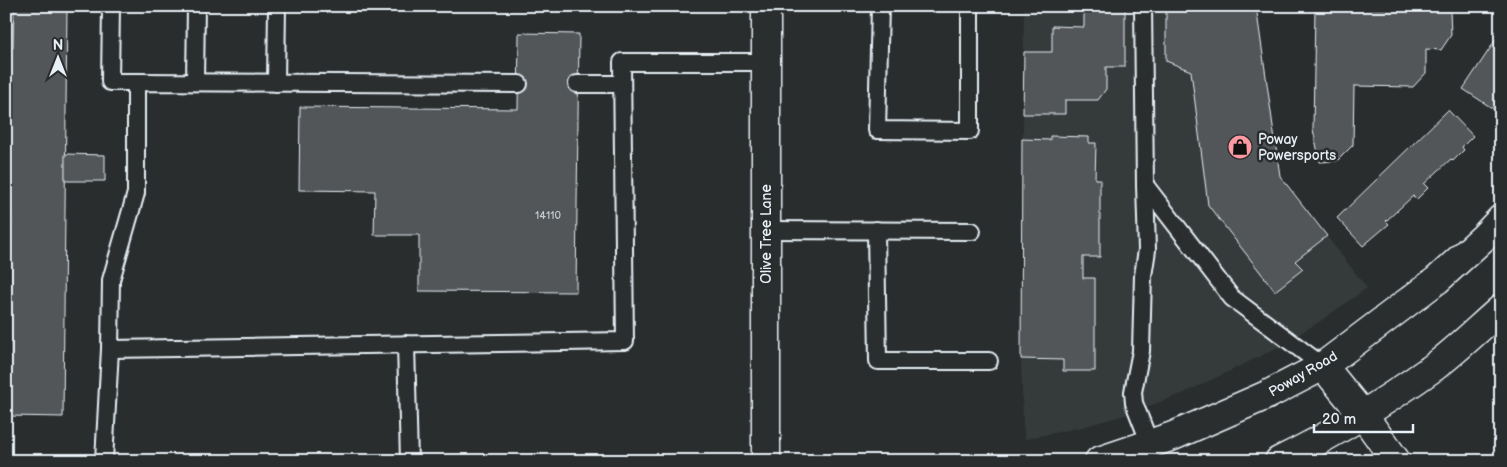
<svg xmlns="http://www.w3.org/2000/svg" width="1507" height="467" font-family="'Balsamiq Sans',sans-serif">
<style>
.built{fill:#363a3b}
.building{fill:#535759;stroke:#e8f1f8}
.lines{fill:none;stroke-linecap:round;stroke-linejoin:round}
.lane-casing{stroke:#e8f1f8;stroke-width:20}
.street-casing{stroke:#e8f1f8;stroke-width:31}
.secondary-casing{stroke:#e8f1f8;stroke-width:31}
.primary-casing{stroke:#e8f1f8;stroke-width:31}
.lane{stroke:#2a2d2e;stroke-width:16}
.street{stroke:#2a2d2e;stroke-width:28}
.secondary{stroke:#2a2d2e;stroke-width:28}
.primary{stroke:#2a2d2e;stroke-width:28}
.labels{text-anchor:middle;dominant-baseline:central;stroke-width:5;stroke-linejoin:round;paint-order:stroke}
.number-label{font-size:11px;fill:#c3cad0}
.poi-label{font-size:14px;fill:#e8f1f8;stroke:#2a2d2e;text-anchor:start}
.street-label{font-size:14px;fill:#e8f1f8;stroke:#2a2d2e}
</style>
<rect width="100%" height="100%" fill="#2a2d2e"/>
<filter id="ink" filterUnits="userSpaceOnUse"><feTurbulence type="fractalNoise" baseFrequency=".02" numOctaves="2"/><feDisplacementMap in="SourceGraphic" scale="10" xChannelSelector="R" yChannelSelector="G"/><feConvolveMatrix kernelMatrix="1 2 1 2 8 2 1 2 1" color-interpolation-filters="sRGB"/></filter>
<g filter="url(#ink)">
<polygon class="built" points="1024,6 1256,6 1280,176 1367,288 1319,322 1269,352 1184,393 1128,414 1082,427 1025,439 1023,424 1021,359"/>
<g class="building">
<polygon points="14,6 67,6 63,417 9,416 12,214 6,214 6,48 13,48"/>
<polygon points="1084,6 1125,6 1125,67 1106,67 1106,89 1098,100 1065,100 1065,114 1023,114 1024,52 1052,52 1052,26 1084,27"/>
<polygon points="1166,6 1256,6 1280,176 1327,236 1295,261 1303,269 1275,291 1208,205 1191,71 1166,61"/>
<polygon points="1315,8 1450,10 1451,35 1441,50 1426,49 1426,73 1413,87 1354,86 1353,145 1337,161 1320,162 1313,130"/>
<polygon points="1501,32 1501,101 1495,110 1463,89"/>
<polygon points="519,33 579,34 576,292 419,291 419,235 374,235 375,191 299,190 300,107 518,109"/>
<polygon points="1448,110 1473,136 1462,147 1464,150 1453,161 1451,159 1424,184 1428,188 1417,199 1413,196 1386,221 1389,224 1363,246 1337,218"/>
<polygon points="1050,136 1089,137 1089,143 1096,143 1095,179 1100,179 1100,257 1083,257 1083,278 1095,278 1095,371 1063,371 1063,360 1021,359 1022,139 1050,140"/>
<polygon points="65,154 105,155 105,181 65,181"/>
</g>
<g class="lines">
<defs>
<g id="lane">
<polyline points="111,6 110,82 136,82"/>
<polyline points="880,6 877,130 970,131 970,6"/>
<polyline points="1143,6 1145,185 1232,298 1323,366"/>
<polyline points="195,82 196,6"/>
<polyline points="276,83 277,6"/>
<polyline points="519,84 136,82 136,193 111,280 110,349 625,341 622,62 766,62"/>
<polyline points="577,84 622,84"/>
<polyline points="1145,185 1147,250 1143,276 1141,351 1133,392 1134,403 1150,444"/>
<polyline points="766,230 972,231"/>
<polyline points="876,230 878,361 989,361"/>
<polyline points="406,344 409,461"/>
<polyline points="104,461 110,349"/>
</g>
<polyline id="street" points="766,6 766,461"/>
<polyline id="secondary" points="1323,366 1363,415 1396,461"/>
<g id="primary">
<polyline points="1099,461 1173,436 1267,395 1323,366 1437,280 1484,237 1501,219"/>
<path d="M1279,461C1333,435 1385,402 1434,367C1457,350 1479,328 1501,309"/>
</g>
</defs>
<use href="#lane" class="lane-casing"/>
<use href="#street" class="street-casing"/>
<use href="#secondary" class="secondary-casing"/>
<use href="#primary" class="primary-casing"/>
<use href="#lane" class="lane"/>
<use href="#street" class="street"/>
<use href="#secondary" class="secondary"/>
<use href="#primary" class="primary"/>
</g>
</g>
<defs>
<symbol id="shop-disc" viewBox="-11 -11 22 22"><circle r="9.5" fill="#ff9aa2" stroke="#2a2d2e"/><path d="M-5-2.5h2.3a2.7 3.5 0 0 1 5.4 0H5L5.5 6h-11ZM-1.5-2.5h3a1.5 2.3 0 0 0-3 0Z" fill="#111"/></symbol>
</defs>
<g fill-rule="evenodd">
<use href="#shop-disc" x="1226" y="133" width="28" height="28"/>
</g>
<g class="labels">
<g class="number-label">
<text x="548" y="215">14110</text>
</g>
<g class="poi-label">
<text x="1258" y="139">Poway<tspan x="1258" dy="16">Powersports</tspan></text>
</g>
<g class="street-label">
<text transform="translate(766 234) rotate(-90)">Olive Tree Lane</text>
<text transform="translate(1303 374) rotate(-30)">Poway Road</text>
</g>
</g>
<rect width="1507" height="467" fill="none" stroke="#2a2d2e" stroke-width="25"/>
<rect x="12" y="12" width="1482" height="442" fill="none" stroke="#e8f1f8" stroke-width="2" filter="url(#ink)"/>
<g transform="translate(58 58)" stroke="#2a2d2e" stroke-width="4" paint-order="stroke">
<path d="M0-4L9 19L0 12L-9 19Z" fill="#e8f1f8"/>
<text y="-8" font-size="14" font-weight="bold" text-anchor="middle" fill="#e8f1f8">N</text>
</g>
<path d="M1314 424v8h99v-8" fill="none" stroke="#e8f1f8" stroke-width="2.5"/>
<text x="1322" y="424" font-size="15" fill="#e8f1f8" stroke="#2a2d2e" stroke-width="4" paint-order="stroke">20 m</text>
</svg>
